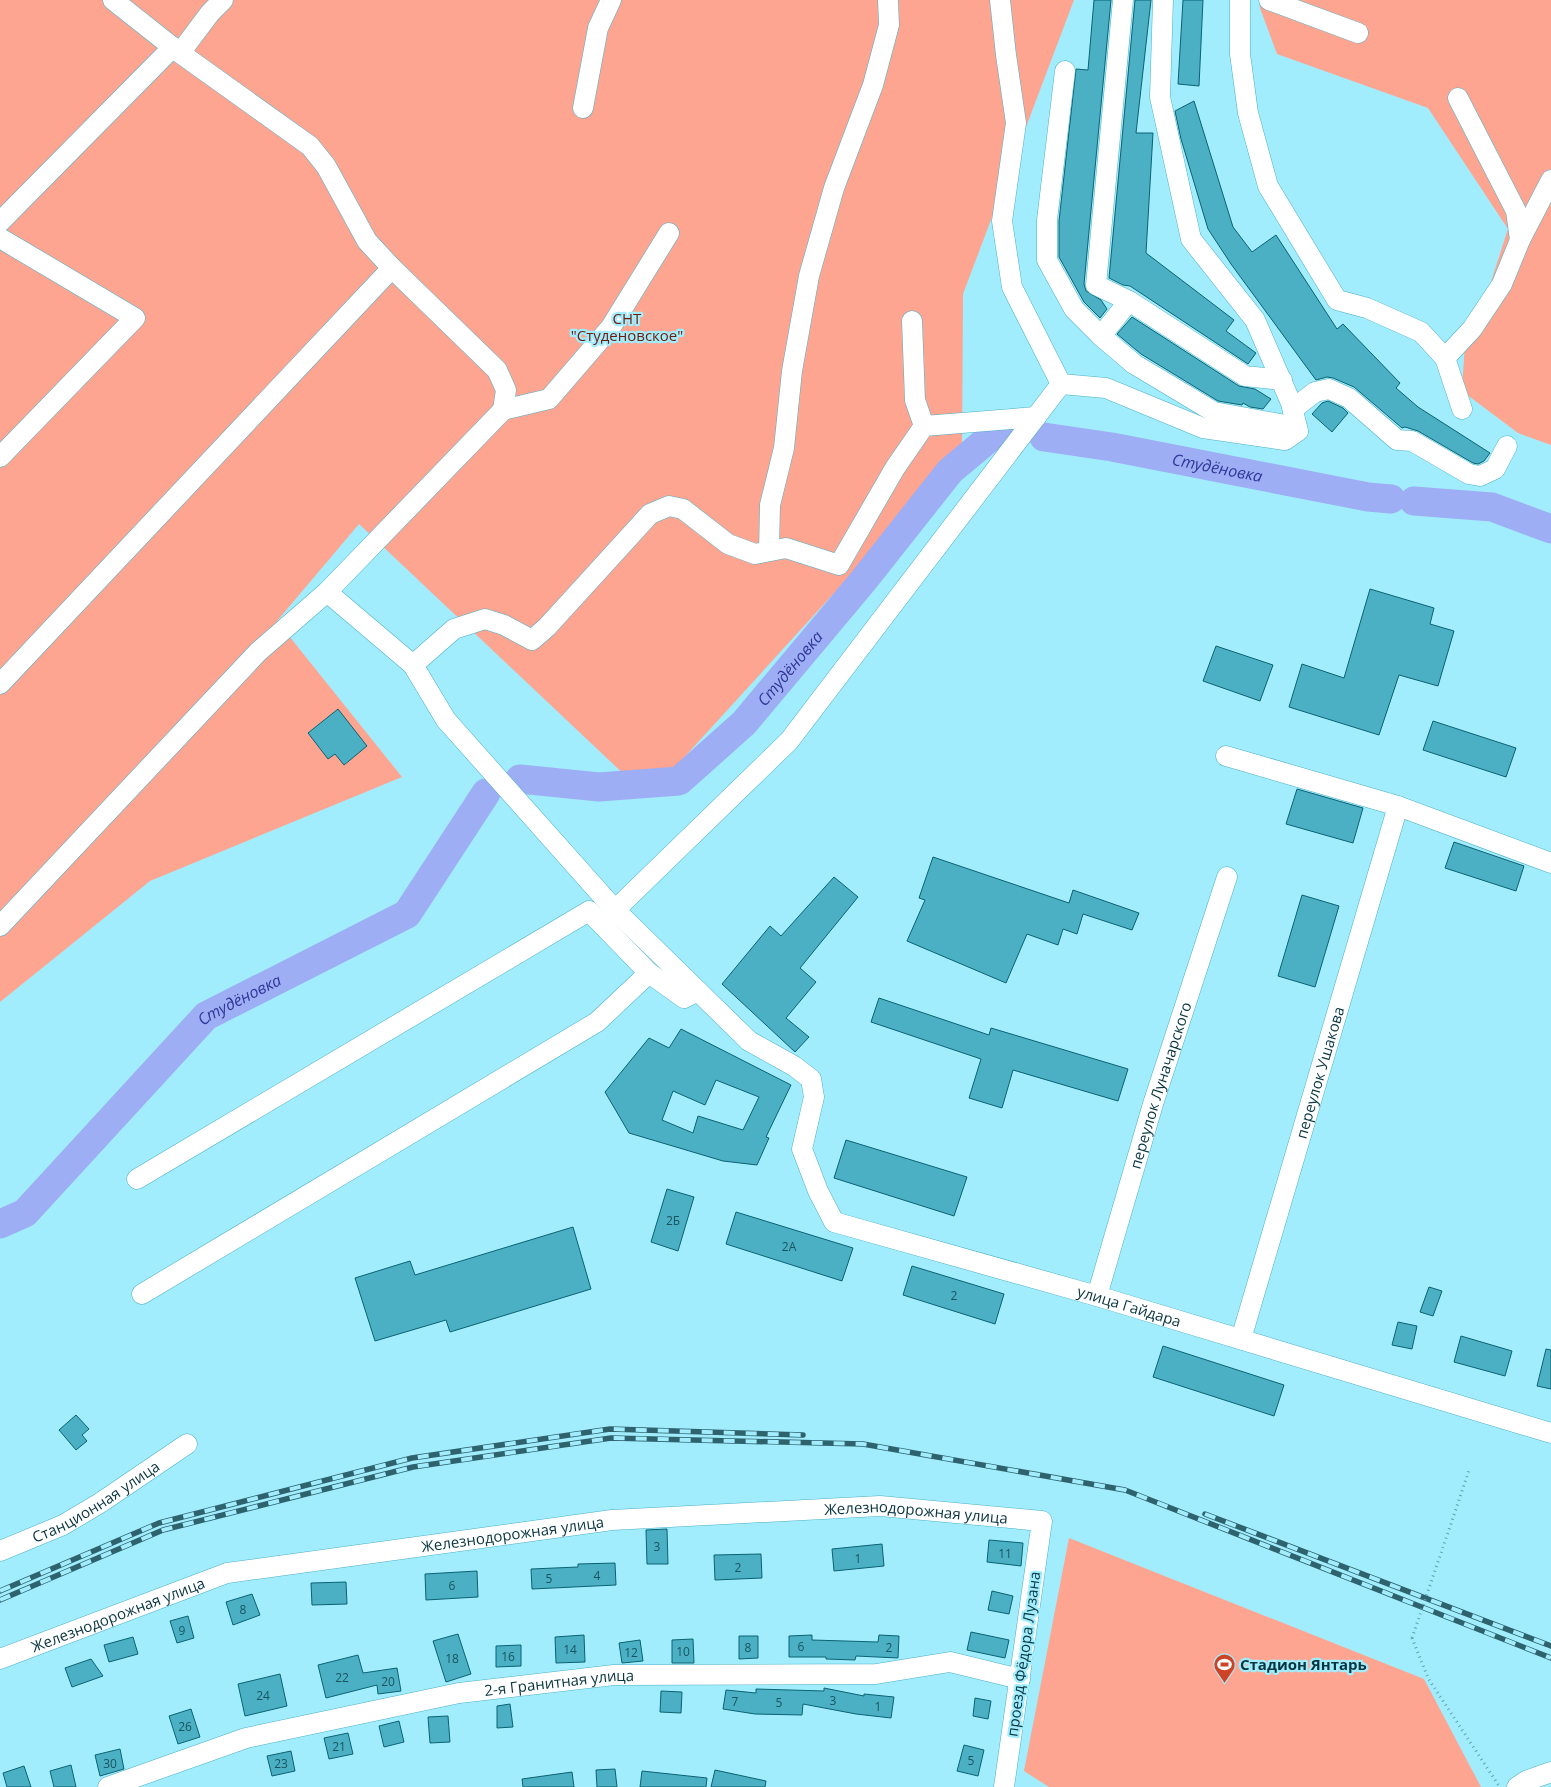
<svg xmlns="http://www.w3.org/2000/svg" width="1551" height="1787" font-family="'Open Sans',sans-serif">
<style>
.green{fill:#fda591}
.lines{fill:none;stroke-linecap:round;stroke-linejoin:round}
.river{stroke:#9eaef4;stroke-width:29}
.building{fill:#4bb0c4;stroke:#0a6272;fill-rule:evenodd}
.minor-casing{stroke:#4cb0c5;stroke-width:21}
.path{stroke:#61a0ae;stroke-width:3;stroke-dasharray:1 4;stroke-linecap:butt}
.minor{stroke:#fff;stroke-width:20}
.rail-casing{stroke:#2e636e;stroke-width:5.5}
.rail{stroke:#a1edfe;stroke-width:4;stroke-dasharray:11;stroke-linecap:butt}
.path-bridge{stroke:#61a0ae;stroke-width:3;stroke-dasharray:1 4;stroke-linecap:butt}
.labels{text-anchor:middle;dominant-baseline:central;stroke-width:4.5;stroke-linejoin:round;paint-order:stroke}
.number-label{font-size:12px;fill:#195460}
.park-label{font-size:15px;fill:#731b07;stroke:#a1edfe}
.street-label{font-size:15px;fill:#08353e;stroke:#a1edfe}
.poi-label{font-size:15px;font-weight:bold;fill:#08353e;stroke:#a1edfe;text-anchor:start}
.water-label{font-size:16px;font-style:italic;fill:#303799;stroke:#a1edfe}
</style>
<rect width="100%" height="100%" fill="#a1edfe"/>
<g class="green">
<polygon points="0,0 1074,0 963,294 962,453 648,797 359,524 277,621 402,777 150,881 0,1002"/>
<polygon points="1259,0 1551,0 1551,445 1518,433 1462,391 1466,325 1488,291 1508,229 1428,108 1277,54 1260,8"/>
<polygon points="1069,1538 1424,1679 1481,1787 1049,1787 1024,1771"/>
</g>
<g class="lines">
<g class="river">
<path id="s1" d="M1044,437L1112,447L1368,497L1391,499"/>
<polyline points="1414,501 1492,507 1551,529"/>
<path id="s2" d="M520,779L599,787L679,781L744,723L863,581L950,471L999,430"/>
<path id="s3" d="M0,1224L25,1213L206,1016L407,914L486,793"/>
</g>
</g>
<g class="building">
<polygon points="1094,0 1111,0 1084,284 1086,291 1101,300 1107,309 1100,318 1084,302 1059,257 1059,221 1076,69 1088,70"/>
<polygon points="1135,0 1151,0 1136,133 1153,133 1146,253 1234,320 1226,331 1256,353 1248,364 1130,286 1123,285 1109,278"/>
<polygon points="1183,0 1203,0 1199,86 1178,84"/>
<polygon points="1194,101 1233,227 1252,252 1276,235 1337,329 1343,324 1400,383 1396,388 1418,407 1490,453 1484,461 1478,464 1473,463 1418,431 1405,427 1402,428 1354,387 1333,378 1327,377 1316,380 1231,264 1208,229 1181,139 1175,111"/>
<polygon points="1132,317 1239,386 1255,389 1271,399 1263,409 1250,407 1243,403 1242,405 1218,401 1141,354 1117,334"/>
<polygon points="1328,401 1343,408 1348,413 1332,432 1312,414 1322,403"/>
<polygon points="1370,589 1434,608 1430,624 1454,631 1438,686 1399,675 1379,735 1289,707 1302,664 1344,678"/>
<polygon points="1216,646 1273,665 1260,701 1203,681"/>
<polygon points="338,709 367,746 344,765 335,754 328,759 308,733"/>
<polygon points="1433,721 1516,748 1506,777 1423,750"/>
<polygon points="1297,789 1363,808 1353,843 1286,824"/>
<polygon points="1454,842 1524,866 1516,891 1445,868"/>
<polygon points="933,857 1069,903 1073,890 1139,913 1132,930 1083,914 1077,934 1063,929 1058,945 1027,934 1006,983 907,941 925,900 919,898"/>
<polygon points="834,877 858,897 800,968 816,982 786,1018 809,1037 795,1052 722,984 770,926 781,936"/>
<polygon points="1302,895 1339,906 1315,987 1278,976"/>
<polygon points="879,998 989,1035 991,1028 1128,1069 1118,1101 1013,1070 1002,1108 969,1098 981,1059 871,1022"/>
<path d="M681,1029L791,1085L766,1137L769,1138L757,1165L723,1161L629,1133L605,1092L649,1038L669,1048ZM716,1080L759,1097L743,1130L698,1116L693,1133L662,1120L673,1091L705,1105Z"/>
<polygon points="846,1140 967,1177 954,1216 834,1178"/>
<polygon points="667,1189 694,1197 678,1251 651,1242"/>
<polygon points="736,1212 853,1248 842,1281 726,1244"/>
<polygon points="573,1227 591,1289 450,1332 446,1320 375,1341 355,1278 410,1261 415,1275"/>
<polygon points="912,1266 1004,1294 995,1324 903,1295"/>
<polygon points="1429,1287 1442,1291 1433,1316 1420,1312"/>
<polygon points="1398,1322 1417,1326 1412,1349 1392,1345"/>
<polygon points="1461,1336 1512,1351 1505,1376 1454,1362"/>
<polygon points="1163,1346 1284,1385 1274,1416 1153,1377"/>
<polygon points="1546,1349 1551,1350 1551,1389 1537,1386"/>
<polygon points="76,1415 89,1429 82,1435 87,1441 76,1450 59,1430"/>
<polygon points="667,1529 668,1564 647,1564 646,1530"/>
<polygon points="989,1540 1023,1543 1021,1566 987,1562"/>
<polygon points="882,1544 884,1566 834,1571 832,1549"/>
<polygon points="761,1554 762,1578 715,1580 714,1555"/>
<polygon points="615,1563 616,1585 532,1589 531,1569 578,1567 578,1564"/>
<polygon points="477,1571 478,1597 426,1600 425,1574"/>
<polygon points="346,1582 347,1604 312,1605 311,1583"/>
<polygon points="992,1591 1013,1596 1009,1614 988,1610"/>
<polygon points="252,1594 260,1615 233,1625 226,1602"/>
<polygon points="188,1616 194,1638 177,1643 170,1621"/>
<polygon points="971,1632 1009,1640 1005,1658 967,1650"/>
<polygon points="458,1634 471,1674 446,1682 433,1641"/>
<polygon points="584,1635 585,1662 556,1663 555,1637"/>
<polygon points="812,1635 812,1640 878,1642 879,1635 899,1636 898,1658 856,1656 855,1660 826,1659 826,1657 789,1657 789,1636"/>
<polygon points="739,1636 758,1636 758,1658 739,1659"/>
<polygon points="133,1637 138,1654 109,1662 104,1645"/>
<polygon points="693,1639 694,1663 672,1663 672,1640"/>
<polygon points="640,1640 643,1661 622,1663 619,1643"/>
<polygon points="521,1645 521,1666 496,1667 496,1646"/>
<polygon points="358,1655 363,1673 397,1668 401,1691 378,1694 377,1685 326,1698 318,1665"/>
<polygon points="91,1659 103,1676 72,1687 65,1668"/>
<polygon points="280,1674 287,1706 245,1716 238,1684"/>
<polygon points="824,1688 864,1696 864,1694 894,1697 891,1718 856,1714 803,1704 802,1715 755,1714 723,1709 726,1690 756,1693 756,1689 824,1691"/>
<polygon points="661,1691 682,1692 681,1713 660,1712"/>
<polygon points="975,1698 991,1701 988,1719 973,1716"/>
<polygon points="510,1704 513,1727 497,1728 497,1706"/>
<polygon points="191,1709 200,1737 178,1744 169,1716"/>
<polygon points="448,1716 450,1742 430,1743 428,1717"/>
<polygon points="399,1721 404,1742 384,1747 379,1726"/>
<polygon points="348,1733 353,1754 329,1759 324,1738"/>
<polygon points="964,1745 984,1750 978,1776 957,1771"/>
<polygon points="120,1749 124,1769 100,1776 95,1755"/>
<polygon points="291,1751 295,1771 272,1776 267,1756"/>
<polygon points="71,1765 76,1787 54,1787 50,1771"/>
<polygon points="24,1766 31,1787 7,1787 3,1773"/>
<polygon points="615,1769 617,1787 597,1787 596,1770"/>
<polygon points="715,1770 766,1781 765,1787 711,1787"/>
<polygon points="642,1771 707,1778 706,1787 640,1787"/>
<polygon points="572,1772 574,1787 523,1787 522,1779"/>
</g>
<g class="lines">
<defs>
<g id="minor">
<polyline points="113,0 180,53 310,146 326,166 367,241 392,268 497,370 506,390 503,410"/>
<polyline points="1123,0 1096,285 1129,301 1245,376 1282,380"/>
<polyline points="1240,0 1240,54 1248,113 1268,186 1337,300 1367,308 1421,332 1445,358 1462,409"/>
<polyline points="1269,0 1358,33"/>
<polyline points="180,53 210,13 223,0"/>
<polyline points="1065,71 1047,220 1047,260 1074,309 1101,336 1134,364 1214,412 1296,427"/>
<polyline points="1458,98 1516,211 1520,240"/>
<polyline points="583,108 598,28 611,0"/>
<polyline points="0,222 173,47"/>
<polyline points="0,238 135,318 0,457"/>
<polyline points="912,321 915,400 924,426"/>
<polyline points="1101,336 1129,301"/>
<polyline points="1445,358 1472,329 1502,284 1520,240 1551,180"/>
<polyline points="1061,384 1106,388 1203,428 1285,440 1298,431 1291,403 1255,320 1191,239 1160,97 1163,0"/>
<polyline points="1293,409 1315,392 1329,389 1349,398 1397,440 1412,441 1469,474 1480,476 1495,469 1507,446"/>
<polyline points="769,551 770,505 784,448 792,371 809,276 834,188 873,85 889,25 888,0"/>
<path id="s4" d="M327,592L413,665L446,720L615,910L749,1041L794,1066L811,1079L814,1097L802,1149L818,1191L834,1222L1097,1296L1551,1433"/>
<polyline points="413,665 454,629 485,619 504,625 532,640 547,627 650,514 669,506 683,509 728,544 755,554 786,548 839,565 895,468 924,426 1036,417"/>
<polyline points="0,684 392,268"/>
<polyline points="1226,756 1398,806 1551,863"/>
<polyline points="615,910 789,741 1061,384 1012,287 1002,221 1016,123 1006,55 1000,0"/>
<polyline points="0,926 258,652 327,592 503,410 549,399 611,327 669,233"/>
<polyline points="137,1179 589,911 649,973"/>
<polyline points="142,1294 597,1022 649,973 684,998 698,991"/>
<path id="s5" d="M1097,1296L1153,1104L1227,877"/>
<path id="s6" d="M1241,1339L1398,806"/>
<path id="s7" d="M0,1551L63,1525L100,1503L187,1444"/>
<path id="s8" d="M0,1659L227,1573L612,1520L880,1506L1042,1521L1004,1787"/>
<path id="s9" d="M108,1787L246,1738L459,1693L614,1675L876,1674L950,1662L1020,1679"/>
<polyline points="1517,1787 1526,1781 1551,1772"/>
</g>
</defs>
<use href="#minor" class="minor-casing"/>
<g class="path">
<polyline points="1454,1515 1469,1470"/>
<polyline points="1412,1638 1428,1678 1499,1786"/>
</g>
<use href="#minor" class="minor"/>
<defs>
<g id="rail">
<polyline points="1205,1514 1551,1646"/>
<polyline points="0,1591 159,1523 412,1458 610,1429 803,1435"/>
<polyline points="0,1600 163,1530 413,1467 611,1438 863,1444 1125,1490 1551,1658"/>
</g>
</defs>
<use href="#rail" class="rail-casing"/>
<use href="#rail" class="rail"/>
<polyline class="path-bridge" points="1412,1638 1454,1515"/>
</g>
<defs>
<symbol id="stadium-pin" viewBox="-11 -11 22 30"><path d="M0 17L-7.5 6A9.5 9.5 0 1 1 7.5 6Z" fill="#ce4326" stroke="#a1edfe"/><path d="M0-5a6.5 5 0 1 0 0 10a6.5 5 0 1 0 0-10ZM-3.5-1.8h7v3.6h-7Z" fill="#fff"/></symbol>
</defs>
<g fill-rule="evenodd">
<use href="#stadium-pin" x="1212" y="1652" width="25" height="34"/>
</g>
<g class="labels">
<g class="number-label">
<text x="673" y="1220">2Б</text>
<text x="789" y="1246">2А</text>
<text x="954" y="1295">2</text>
<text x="657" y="1546">3</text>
<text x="1005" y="1553">11</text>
<text x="858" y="1558">1</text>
<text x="738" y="1567">2</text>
<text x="597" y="1575">4</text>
<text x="549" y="1578">5</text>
<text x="452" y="1585">6</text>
<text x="243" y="1609">8</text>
<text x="182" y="1630">9</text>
<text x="801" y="1646">6</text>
<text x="748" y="1647">8</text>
<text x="889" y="1647">2</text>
<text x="570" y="1649">14</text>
<text x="683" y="1651">10</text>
<text x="631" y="1652">12</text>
<text x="508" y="1656">16</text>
<text x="452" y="1658">18</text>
<text x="342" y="1677">22</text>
<text x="388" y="1681">20</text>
<text x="263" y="1695">24</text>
<text x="833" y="1700">3</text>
<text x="735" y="1701">7</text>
<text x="779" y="1702">5</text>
<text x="878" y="1706">1</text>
<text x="185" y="1726">26</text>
<text x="339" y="1746">21</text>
<text x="971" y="1760">5</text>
<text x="110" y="1763">30</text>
<text x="281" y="1763">23</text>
</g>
<g class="park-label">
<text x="627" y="318">СНТ<tspan x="627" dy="17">"Студеновское"</tspan></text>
</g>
<g class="street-label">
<text stroke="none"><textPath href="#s6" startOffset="278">переулок Ушакова</textPath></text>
<text stroke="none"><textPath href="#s5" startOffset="220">переулок Луначарского</textPath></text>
<text stroke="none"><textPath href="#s4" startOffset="1150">улица Гайдара</textPath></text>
<text stroke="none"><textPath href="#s7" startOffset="108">Станционная улица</textPath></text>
<text stroke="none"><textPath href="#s8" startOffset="936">Железнодорожная улица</textPath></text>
<text stroke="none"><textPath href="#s8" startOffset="531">Железнодорожная улица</textPath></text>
<text stroke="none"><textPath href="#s8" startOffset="126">Железнодорожная улица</textPath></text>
<text transform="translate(1023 1654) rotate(-82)">проезд Фёдора Лузана</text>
<text stroke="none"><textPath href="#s9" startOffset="465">2-я Гранитная улица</textPath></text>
</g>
<g class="poi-label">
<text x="1240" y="1664">Стадион Янтарь</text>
</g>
<g class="water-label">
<text stroke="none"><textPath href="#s1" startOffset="176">Студёновка</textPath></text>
<text stroke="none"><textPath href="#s2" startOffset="318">Студёновка</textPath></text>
<text stroke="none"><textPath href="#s3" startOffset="332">Студёновка</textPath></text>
</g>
</g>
</svg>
